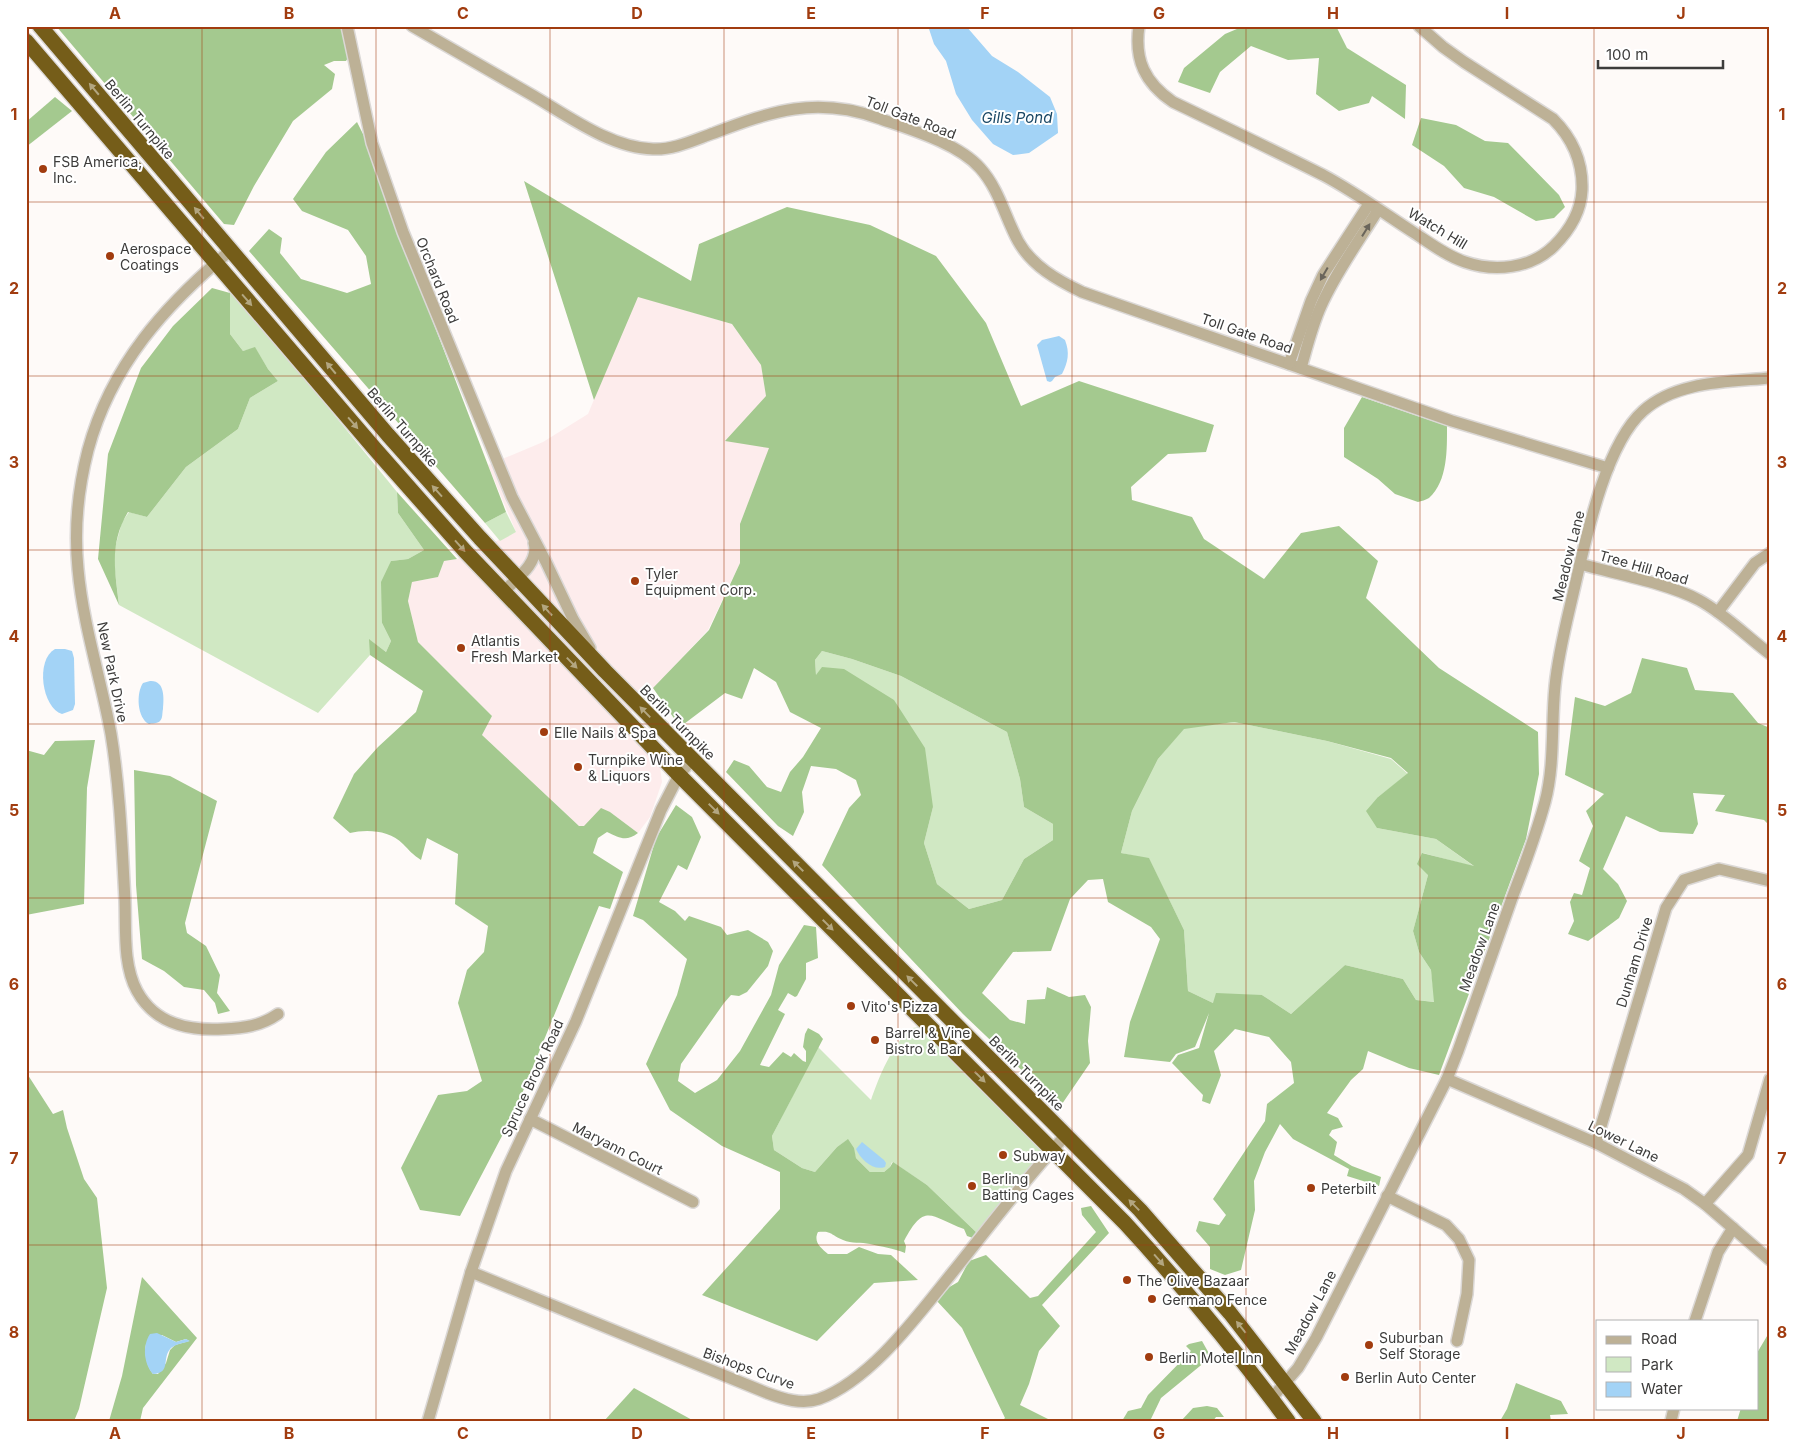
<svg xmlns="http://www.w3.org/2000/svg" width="1796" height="1447" font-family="Inter,sans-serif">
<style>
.commercial{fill:#fdecec}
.green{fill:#d0e8c3}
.forest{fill:#a4c98f;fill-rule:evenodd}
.water{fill:#a3d3f6}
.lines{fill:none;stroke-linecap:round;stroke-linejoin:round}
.minor-casing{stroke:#dbd8d6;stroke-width:14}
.highway-casing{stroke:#dbd8d6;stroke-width:18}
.minor{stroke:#bdb196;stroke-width:11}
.highway{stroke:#755d19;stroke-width:15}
.oneway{fill:#b3a680}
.oneway2{fill:#6a655b}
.grid{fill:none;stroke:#a13c0f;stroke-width:1;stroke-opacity:0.55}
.poi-dot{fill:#a13c0f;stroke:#fff;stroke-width:2}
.labels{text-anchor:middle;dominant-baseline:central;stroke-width:4;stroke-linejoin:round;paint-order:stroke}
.street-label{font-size:14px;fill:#3d3c3b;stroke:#fff}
.poi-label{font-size:14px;fill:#3d3c3b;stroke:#fff;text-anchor:start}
.water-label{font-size:15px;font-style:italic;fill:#194765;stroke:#fff}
.neatline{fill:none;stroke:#a13c0f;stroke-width:2}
.grid-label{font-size:16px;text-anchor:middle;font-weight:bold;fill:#a13c0f}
</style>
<rect width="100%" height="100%" fill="#fefaf8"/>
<polygon class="commercial" points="637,296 732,324 761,365 766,395 770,447 740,524 740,563 708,630 619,725 660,767 662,782 650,817 638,833 610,812 584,827 579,826 482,735 492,716 418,642 408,601 412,582 438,577 444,561 457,559 516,532 488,465 543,442 588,414"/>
<g class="green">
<polygon points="230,293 243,303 397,492 398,513 424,550 408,559 391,561 382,623 391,641 386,652 370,640 370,655 318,713 119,605 113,555 122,522 129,512 147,517 186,467 238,429 250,398 278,381 268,369 255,348 243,351 230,334"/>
<polygon points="506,512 516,532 500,541 485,523"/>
<polygon points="822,651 852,659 901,676 1007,732 1020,779 1024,807 1053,824 1053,840 1024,859 1002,900 969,909 937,884 924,843 933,807 816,676 815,660"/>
<polygon points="1234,722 1327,741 1391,759 1408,774 1378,797 1377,828 1436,839 1475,867 1423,853 1428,875 1413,931 1419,952 1431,970 1435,1002 1416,1000 1403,979 1345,965 1291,1014 1262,995 1213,1003 1188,991 1184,930 1149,859 1121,853 1132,811 1158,759 1184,728"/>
<path d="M922,1027L1040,1148L1042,1153L977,1233L927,1185L892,1162L890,1167L884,1172H870L856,1158L853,1148L847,1140L837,1147L815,1172L802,1168L774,1150L772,1136L818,1047L871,1100C879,1077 892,1044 912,1028Z"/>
</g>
<g class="forest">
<polygon points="56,26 341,26 349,56 346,61 334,61 324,65 335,74 332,89 293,121 254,186 234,225 224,224"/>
<polygon points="1244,26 1336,26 1347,48 1406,85 1405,119 1372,96 1369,103 1339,111 1316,94 1319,58 1288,60 1251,46 1220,72 1210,93 1178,82 1184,68 1225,34"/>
<polygon points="55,97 72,111 26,147 26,122"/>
<polygon points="1421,118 1456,125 1485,141 1508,143 1559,195 1565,207 1554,218 1536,221 1494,197 1464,188 1444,166 1412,145"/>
<polygon points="357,122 364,136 410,262 506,512 485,523 249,251 269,229 282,238 280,253 301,279 347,293 371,284 366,256 348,230 302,211 293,199 326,152"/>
<path d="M524,181L691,281L699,244L787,207L870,225L936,256L986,323L1021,406L1079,381L1214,425L1206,452L1168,454L1131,487L1132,500L1192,517L1204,539L1264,579L1301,533L1339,526L1378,561L1366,598L1439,668L1538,732L1539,774L1526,839L1439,1075L1409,1068L1368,1051L1363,1069L1351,1080L1327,1113L1338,1118L1343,1127L1332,1130L1329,1135L1337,1142L1334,1155L1352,1166L1381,1177L1379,1186L1347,1176L1349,1169L1293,1139L1280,1124L1265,1152L1254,1181L1255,1210L1241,1270L1225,1275L1210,1269V1247L1196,1231L1199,1221L1219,1225L1226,1215L1213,1199L1265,1121L1267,1104L1294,1083L1291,1062L1269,1037L1235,1029L1214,1051L1221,1075L1210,1104L1202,1101L1203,1095L1172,1063L1178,1055L1199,1048L1209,1013L1195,1047L1176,1054L1170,1062L1124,1057L1130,1022L1160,939L1151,927L1108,902L1103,879L1088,880L1070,899L1051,951L1013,952L982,993L1010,1020L1025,1024L1027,1000L1045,999L1047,987L1069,997L1085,995L1091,1007L1088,1041L1090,1063L1062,1104L1054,1101L963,1014L822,865L849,808L861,795L856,780L836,769L811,766L802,792L804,812L793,836L778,826L726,772L734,760L749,766L767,787L781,792L790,772L803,757L821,728L790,712L776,682L754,668L742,699L725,693L680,727L653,688L709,630L740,563V524L769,448L725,441L766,396L761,365L732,324L638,297L594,400ZM822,651L852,659L901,676L1007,732L1020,779L1024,807L1053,824V840L1024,859L1002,900L969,909L937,884L924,843L933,807L925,748L894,700L844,669L822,667L816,675L815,660ZM1234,722L1327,741L1391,758L1408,773L1378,797L1366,811L1377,828L1436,839L1474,866L1422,853L1417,864L1428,875L1413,931L1419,952L1431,970L1434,1002L1416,1000L1403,979L1345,965L1291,1014L1262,995L1216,993L1213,1003L1188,991L1184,930L1149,858L1121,853L1132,811L1158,759L1184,729Z"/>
<path d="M212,288L230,293V334L243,351L255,347L268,369L278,381L250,398L238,429L186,467L147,517L128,512C109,544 115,570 119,605L98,559L108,454L141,368L173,326Z"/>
<path d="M1362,397L1447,426C1447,449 1448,481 1429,498C1426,500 1421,501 1418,502L1395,494L1378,479L1344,457V428Z"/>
<path d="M397,492L457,559L444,561L438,577L412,582L408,601L418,642L492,716L482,735L579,826H584L601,808L610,812L638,833C626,842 620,838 607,832L598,838L593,853L623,872L610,909L599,906L514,1113L460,1216L420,1210L401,1168L438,1095L467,1091L482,1081L458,1003L467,970L484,952L488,926L455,904L458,854L427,838L421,860C413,855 409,850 403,844C390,830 366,829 350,833L333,818L354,774L378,747L416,712L423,691L370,655L369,639L386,652L391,641L382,623L381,582L391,561L408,559L424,550L398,513Z"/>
<polygon points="1642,658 1687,668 1695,690 1733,693 1758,723 1770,728 1770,826 1764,820 1715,811 1725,795 1693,793 1698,824 1693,834 1660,832 1626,816 1603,869 1618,884 1627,901 1619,918 1588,941 1568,934 1574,921 1570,902 1574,893 1582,895 1590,868 1579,861 1593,826 1586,811 1604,794 1565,775 1575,697 1605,706 1631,693"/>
<polygon points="95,740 87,788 84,904 26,915 26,750 44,755 55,741"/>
<polygon points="134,770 170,776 217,801 185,923 187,933 206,946 220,975 217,993 230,1011 218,1014 215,1003 204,990 184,987 164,971 142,959 136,885"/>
<path d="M676,805L692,817L701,837L687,870L678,865L659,902L675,911L685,921L689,916L721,927L727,935L748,930L768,942L773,951L768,966L747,992L739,996L731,995L724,1003L681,1064L678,1081L695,1093L717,1080L740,1051L771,995L779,965L804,925L816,927L818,958L806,963V979L797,996L795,997L788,993L778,1010L785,1014L760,1065L769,1067L783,1052L791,1057L794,1053L803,1061L806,1062V1051L803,1047L805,1034L808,1028L819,1034L823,1039L772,1136L774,1150L802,1168L815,1172L837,1147L848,1139L854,1148L856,1158L870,1172H884L890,1167L893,1162L927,1185L977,1233L973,1238L967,1236L964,1229C931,1217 925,1201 904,1241L906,1246L905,1253C893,1248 882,1247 870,1244C861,1242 852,1244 843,1240C830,1235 833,1231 818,1232C813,1242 821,1248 828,1254H847L859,1247L878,1254L891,1255L918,1280L874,1283L817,1341L702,1295L780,1209V1172L722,1146L670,1110L646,1064L677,995L687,959L643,920L633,916L656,838Z"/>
<polygon points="26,1072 53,1114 63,1110 67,1128 84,1179 97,1198 107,1288 79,1409 74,1421 26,1421"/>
<polygon points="1091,1206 1109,1233 1042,1305 1060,1326 1039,1351 1029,1384 1020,1405 1052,1421 1002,1421 1005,1418 962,1328 936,1300 946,1289 958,1282 969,1261 986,1255 1030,1298 1038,1296 1096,1232 1082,1215 1081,1208"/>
<path d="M142,1277L197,1338L143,1408L140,1421H109L122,1376ZM162,1335L176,1342L186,1339L189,1341L175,1345L170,1350L166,1363L158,1374H153C147,1367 144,1353 146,1344Z"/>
<polygon points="1770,1331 1770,1421 1737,1421 1741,1408 1757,1408 1757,1353"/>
<polygon points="1202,1341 1211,1357 1161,1398 1150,1421 1122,1421 1128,1411 1141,1408 1148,1395 1191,1351 1186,1346 1189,1344"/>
<polygon points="1516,1383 1561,1401 1568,1414 1550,1415 1551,1421 1500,1421 1507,1409"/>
<polygon points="634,1388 694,1421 604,1421"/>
<polygon points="1207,1406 1217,1408 1224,1417 1216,1417 1213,1421 1181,1421 1193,1408"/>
</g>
<g class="water">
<polygon points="928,26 966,26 992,56 1018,72 1050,97 1057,114 1058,133 1029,153 1013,155 993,144 972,120 956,94 946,61 934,44"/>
<path d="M1059,336L1065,340C1070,353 1068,362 1062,374L1055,377L1052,381L1050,382L1047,381L1037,345L1042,340Z"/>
<path d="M55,649H65L72,651L74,658L75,704L73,710L62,714C42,708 35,660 55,649Z"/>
<path d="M150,681C165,680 164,698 163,709C162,713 163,718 160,721C157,724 152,723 149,724C137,718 136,693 143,683Z"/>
<path d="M862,1142L884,1160L886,1163L885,1167C873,1171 861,1160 856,1149Z"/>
<path d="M157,1333L176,1342L186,1339L190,1341C184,1343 176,1344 171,1348C161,1358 172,1373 153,1374C144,1364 142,1346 150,1334Z"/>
</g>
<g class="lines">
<defs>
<g id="minor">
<polyline points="347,26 372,143 403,232 512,497 546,562 573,619 590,648"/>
<path d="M412,26C452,49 492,72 532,95C568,116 611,148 653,149C674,150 694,140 714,133C772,111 816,96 878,118C909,129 958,143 980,168C999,189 1005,217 1018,241C1032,266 1057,280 1082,292L1452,421L1608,468"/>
<path d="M1139,26C1134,60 1145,83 1173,102C1223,126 1273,150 1323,175C1355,192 1385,214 1416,234C1431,244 1447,256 1465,262C1494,272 1531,269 1554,246C1569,231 1581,212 1582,190C1583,162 1573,139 1553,119L1464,62L1443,47L1419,26"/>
<path d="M231,250C165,305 111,365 88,450C78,489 74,529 78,569C83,625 101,679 111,734C120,789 122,845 125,901C126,931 123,965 137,991C155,1024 188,1031 223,1029C244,1028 261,1026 278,1014"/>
<polyline points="1289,364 1311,301 1323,275 1369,204"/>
<path d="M1301,368C1307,347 1312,326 1321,306C1336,272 1359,241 1378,210"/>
<path d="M1580,564C1616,574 1667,583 1699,600C1725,614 1746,636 1770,654"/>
<path d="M503,592C515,580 540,563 534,543"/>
<polyline points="1718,612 1755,563 1770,553"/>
<polyline points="1447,1079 1596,1143 1684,1189 1705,1204 1770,1260"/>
<polyline points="530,1119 693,1202"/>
<polyline points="1596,1143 1666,908 1684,880 1719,869 1770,881"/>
<polyline points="1387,1196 1446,1225 1459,1239 1469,1260 1467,1294 1457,1341"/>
<polyline points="1705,1204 1748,1155 1770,1079"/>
<path d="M471,1272L767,1393C783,1399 802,1405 819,1399C871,1380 918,1315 952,1273C990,1226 1025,1179 1066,1135"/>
<polyline points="1695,1321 1718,1252 1733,1228"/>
<path d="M1271,1399L1298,1368L1316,1338L1447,1079L1458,1051C1476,1000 1494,949 1512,898C1524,867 1536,835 1545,802C1555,764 1551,725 1555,686C1558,655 1566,624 1573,594C1585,543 1604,446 1643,411C1676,381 1728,382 1770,378"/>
<polyline points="428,1421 471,1272 506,1171 576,1021 661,810 679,775 692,760"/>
<polyline points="1671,1421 1674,1408"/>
</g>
<g id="highway">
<polyline points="40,26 388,435 480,538 605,671 1140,1210 1230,1313 1314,1421"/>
<path d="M26,41L375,449L465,551L679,775L1125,1223C1183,1286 1237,1352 1288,1421"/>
</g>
</defs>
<use href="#minor" class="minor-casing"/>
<use href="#highway" class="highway-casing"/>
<use href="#minor" class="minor"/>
<use href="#highway" class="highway"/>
</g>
<defs><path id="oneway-solid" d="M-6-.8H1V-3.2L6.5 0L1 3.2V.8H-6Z" transform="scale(1.25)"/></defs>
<g class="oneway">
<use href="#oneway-solid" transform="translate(94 89) rotate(-130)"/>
<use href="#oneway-solid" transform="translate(199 213) rotate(-130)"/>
<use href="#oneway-solid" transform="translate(247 300) rotate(49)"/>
<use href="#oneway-solid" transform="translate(331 368) rotate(-130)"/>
<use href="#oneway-solid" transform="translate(353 423) rotate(49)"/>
<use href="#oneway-solid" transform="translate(437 491) rotate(-132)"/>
<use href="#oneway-solid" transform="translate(460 546) rotate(48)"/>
<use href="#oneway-solid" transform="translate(547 610) rotate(-133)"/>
<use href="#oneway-solid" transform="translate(572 663) rotate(46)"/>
<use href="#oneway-solid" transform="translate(645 712) rotate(-134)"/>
<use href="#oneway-solid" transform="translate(714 809) rotate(45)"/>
<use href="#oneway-solid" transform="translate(798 866) rotate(-135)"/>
<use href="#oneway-solid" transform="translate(828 925) rotate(45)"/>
<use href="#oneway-solid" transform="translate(912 981) rotate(-135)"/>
<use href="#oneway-solid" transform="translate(980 1077) rotate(45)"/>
<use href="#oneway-solid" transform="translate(1134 1205) rotate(-134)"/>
<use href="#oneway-solid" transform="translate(1159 1260) rotate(49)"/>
<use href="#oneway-solid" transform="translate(1241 1327) rotate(-129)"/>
</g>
<g class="oneway2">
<use href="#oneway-solid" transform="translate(1366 230) rotate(-58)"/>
<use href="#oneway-solid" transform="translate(1324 274) rotate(120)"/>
</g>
<path class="grid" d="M202,26V1421M376,26V1421M550,26V1421M724,26V1421M898,26V1421M1072,26V1421M1246,26V1421M1420,26V1421M1594,26V1421M26,202H1770M26,376H1770M26,550H1770M26,724H1770M26,898H1770M26,1072H1770M26,1245H1770"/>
<g class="poi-dot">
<circle cx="43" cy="169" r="5"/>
<circle cx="110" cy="256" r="5"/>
<circle cx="635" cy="581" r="5"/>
<circle cx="461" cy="648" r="5"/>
<circle cx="544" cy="732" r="5"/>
<circle cx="578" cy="767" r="5"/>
<circle cx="851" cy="1006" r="5"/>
<circle cx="875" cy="1040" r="5"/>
<circle cx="1003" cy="1155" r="5"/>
<circle cx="972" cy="1186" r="5"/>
<circle cx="1311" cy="1188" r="5"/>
<circle cx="1127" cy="1280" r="5"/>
<circle cx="1152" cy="1299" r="5"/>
<circle cx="1369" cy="1345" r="5"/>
<circle cx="1149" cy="1357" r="5"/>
<circle cx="1345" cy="1377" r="5"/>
</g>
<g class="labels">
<g class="street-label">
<text transform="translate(911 117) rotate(21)">Toll Gate Road</text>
<text transform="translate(140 119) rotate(50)">Berlin Turnpike</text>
<text transform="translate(1438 228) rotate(31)">Watch Hill</text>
<text transform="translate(438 280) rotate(68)">Orchard Road</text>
<text transform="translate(1247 333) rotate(19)">Toll Gate Road</text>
<text transform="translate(403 427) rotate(49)">Berlin Turnpike</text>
<text transform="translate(1568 556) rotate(-76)">Meadow Lane</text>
<text transform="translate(1644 567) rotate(16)">Tree Hill Road</text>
<text transform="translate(113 672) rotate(78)">New Park Drive</text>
<text transform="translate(678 722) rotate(45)">Berlin Turnpike</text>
<text transform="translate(1479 947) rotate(-70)">Meadow Lane</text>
<text transform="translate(1634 962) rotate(-73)">Dunham Drive</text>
<text transform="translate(1027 1073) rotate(45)">Berlin Turnpike</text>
<text transform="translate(532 1078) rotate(-65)">Spruce Brook Road</text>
<text transform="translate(1624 1141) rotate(26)">Lower Lane</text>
<text transform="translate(618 1148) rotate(27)">Maryann Court</text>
<text transform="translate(1310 1312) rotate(-62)">Meadow Lane</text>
<text transform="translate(749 1368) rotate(20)">Bishops Curve</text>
</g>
<g class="poi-label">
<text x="53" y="161">FSB America,<tspan x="53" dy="16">Inc.</tspan></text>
<text x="120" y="248">Aerospace<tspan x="120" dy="16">Coatings</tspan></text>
<text x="645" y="573">Tyler<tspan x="645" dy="16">Equipment Corp.</tspan></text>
<text x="471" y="640">Atlantis<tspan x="471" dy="16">Fresh Market</tspan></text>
<text x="554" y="732">Elle Nails &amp; Spa</text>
<text x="588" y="759">Turnpike Wine<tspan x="588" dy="16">&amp; Liquors</tspan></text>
<text x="861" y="1006">Vito's Pizza</text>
<text x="885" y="1032">Barrel &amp; Vine<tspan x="885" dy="16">Bistro &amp; Bar</tspan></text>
<text x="1013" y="1155">Subway</text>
<text x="982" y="1178">Berling<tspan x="982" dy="16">Batting Cages</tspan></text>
<text x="1321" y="1188">Peterbilt</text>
<text x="1137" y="1280">The Olive Bazaar</text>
<text x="1162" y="1299">Germano Fence</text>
<text x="1379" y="1337">Suburban<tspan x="1379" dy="16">Self Storage</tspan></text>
<text x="1159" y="1357">Berlin Motel Inn</text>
<text x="1355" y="1377">Berlin Auto Center</text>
</g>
<g class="water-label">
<text x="1017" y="117">Gills Pond</text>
</g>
</g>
<rect width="1796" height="1447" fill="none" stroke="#ffffff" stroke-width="55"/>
<rect x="1596" y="1320" width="162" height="90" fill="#ffffff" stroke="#b1b1b1"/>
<rect x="1606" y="1336" width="25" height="8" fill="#bdb196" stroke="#b1b1b1"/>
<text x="1641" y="1344" font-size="15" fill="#3d3c3b">Road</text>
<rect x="1606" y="1357" width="25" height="15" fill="#d0e8c3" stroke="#b1b1b1"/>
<text x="1641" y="1370" font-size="15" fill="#3d3c3b">Park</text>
<rect x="1606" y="1382" width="25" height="15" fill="#a3d3f6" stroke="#b1b1b1"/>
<text x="1641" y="1394" font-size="15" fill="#3d3c3b">Water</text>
<path d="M1598 60v8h125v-8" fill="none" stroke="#3d3c3b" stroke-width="2.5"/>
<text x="1606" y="60" font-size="15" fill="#3d3c3b" stroke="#ffffff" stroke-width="4" paint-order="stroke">100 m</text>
<rect x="28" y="28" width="1740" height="1392" class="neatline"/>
<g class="grid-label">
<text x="115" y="19">A</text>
<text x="289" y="19">B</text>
<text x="463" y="19">C</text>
<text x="637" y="19">D</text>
<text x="811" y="19">E</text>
<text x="985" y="19">F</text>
<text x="1159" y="19">G</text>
<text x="1333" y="19">H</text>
<text x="1507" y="19">I</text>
<text x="1681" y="19">J</text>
<text x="14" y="120">1</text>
<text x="1782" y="120">1</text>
<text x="14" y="294">2</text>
<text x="1782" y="294">2</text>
<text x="14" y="468">3</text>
<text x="1782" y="468">3</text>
<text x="14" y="642">4</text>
<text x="1782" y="642">4</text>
<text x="14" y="816">5</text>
<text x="1782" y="816">5</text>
<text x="14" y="990">6</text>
<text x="1782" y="990">6</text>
<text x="14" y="1164">7</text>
<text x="1782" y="1164">7</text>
<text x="14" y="1338">8</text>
<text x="1782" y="1338">8</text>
<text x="115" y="1439">A</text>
<text x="289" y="1439">B</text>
<text x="463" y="1439">C</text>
<text x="637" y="1439">D</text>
<text x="811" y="1439">E</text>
<text x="985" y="1439">F</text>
<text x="1159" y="1439">G</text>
<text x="1333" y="1439">H</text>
<text x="1507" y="1439">I</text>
<text x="1681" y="1439">J</text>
</g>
</svg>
